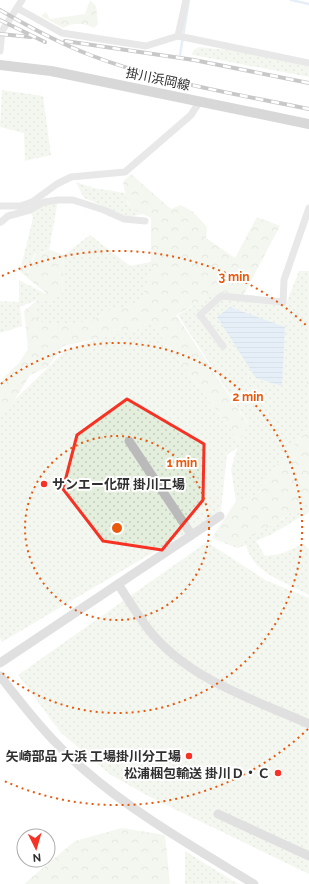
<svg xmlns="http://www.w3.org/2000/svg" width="309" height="884" font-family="Raleway,'Noto Sans JP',sans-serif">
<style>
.grass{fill:url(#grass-dots)}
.forest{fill:url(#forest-crowns)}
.water{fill:url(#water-rules)}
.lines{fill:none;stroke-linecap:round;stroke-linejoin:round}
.stream{stroke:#c8dbf0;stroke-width:2.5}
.street{stroke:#cdcdcd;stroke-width:7}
.secondary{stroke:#bababa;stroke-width:9}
.primary{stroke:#a8a8a8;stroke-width:10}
.rail-casing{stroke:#858585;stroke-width:4}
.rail{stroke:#fff;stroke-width:2.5;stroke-dasharray:8;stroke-linecap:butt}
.marked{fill:none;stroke:#f63224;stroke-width:3;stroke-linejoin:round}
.ring{fill:none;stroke:#e8590c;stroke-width:2;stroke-dasharray:2 4}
.poi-dot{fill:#f63224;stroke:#fff;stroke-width:1.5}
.labels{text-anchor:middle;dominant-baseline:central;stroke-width:4;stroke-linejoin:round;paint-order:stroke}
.street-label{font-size:13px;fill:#303030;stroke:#fff}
.poi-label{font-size:13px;font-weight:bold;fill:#303030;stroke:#fff;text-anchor:end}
.centre{fill:#e8590c;stroke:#fff;stroke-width:2}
.ring-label{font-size:12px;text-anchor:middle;font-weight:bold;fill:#e8590c;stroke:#fff;stroke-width:4;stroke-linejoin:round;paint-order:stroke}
</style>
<defs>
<pattern id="grass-dots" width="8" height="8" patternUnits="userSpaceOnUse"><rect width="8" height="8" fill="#e4eedd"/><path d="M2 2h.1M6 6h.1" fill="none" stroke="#c4ccbe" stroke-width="1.8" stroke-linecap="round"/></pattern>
<pattern id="forest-crowns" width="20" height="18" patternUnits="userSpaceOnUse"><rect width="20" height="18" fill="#e4eedd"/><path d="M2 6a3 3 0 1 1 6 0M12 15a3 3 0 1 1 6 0" fill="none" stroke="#c4ccbe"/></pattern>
<pattern id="water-rules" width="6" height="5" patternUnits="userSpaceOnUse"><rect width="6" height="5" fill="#c8dbf0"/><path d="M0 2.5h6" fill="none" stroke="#acbcce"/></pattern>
</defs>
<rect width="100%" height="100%" fill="#fff"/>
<g class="grass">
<polygon points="198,47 237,51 309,67 309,77 193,55 191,53"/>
<polygon points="2,90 43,96 51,155 25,161 24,133 0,127"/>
<polygon points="76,182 94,188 125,193 128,204 142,214 129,217 84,198"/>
<polygon points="58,200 49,250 34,255 26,277 20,271 33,218 30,210"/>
<polygon points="90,235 130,266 151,262 151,272 140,304 110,310 91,321 71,324 44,324 35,317 36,303 62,294 64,255"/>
<polygon points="299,271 309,271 309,429 281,459 254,497 236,501 231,469 237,448 227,455 221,510 189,531 2,642 0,638 0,414 67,349 111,334 137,330 150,321 240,442 248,423 178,315 215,293 233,299 286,304"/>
<polygon points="19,280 48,295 20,307 22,326 0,333 0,301 19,302"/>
<path d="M309,498V512L272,534L256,541L265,556L281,554L303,544L309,549V595C285,581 254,575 246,545L238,548L232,546L283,519Z"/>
<polygon points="207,542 265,580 309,598 309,874 152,798 111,775 61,733 18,675"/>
<polygon points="185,851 238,884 185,884"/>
</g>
<g class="forest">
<path d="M90,0L96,6L98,24L94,28C83,23 74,22 63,28L41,16L46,12L50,19L85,14Z"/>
<path d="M131,174L171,209L181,205L193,212L207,227L206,238L235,258L257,217L280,226L243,296L215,294L176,315L248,424L240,442L150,321L137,330L63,346L48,367L30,375L14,401L0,418V385L5,376L19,363L28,349L24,311L46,293L26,277L35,255L50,250L64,255L62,295L36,303L35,317L44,324H71L91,321L110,310L140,303L151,270V218C127,207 128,207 123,182Z"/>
<path d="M309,378V498C286,519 260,533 232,546L212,538L236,501L254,497L281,459L309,429L307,380Z"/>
<polygon points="122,828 165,835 170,884 24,884 75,841"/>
</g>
<polygon class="water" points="230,307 285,327 282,386 256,378 217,317"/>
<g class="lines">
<g class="stream">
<polyline points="291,0 309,4"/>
<polyline points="180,55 189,0"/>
</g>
<g class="street">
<polyline points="17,8 62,33 146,46 178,36 186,0"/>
<polyline points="178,36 309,63"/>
<polyline points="0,51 2,31 22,0"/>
<polyline points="0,206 20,206 32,202 57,184 71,177 125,172 191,115 200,101"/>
<polyline points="1,222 8,216 30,210 44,202 58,200 73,200 104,210 124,219 145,221"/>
<polyline points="223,346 200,315 221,296 283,302 284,280 309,208"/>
</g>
<g class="secondary">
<polyline points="129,441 189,531 190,536"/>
<path d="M118,584C128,599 138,616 149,630C189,680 253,699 309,724"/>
<polyline points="0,663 220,516"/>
<path d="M0,676C25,708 50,740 81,767C133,813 195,848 254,884"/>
<polyline points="218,814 309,856"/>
</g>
<polyline class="primary" points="0,65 51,71 309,124"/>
<defs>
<g id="rail">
<path d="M0,10C29,27 59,43 90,55C160,82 236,94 309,109"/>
<polyline points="0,20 45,42"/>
<polyline points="0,34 31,37"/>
<polyline points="65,41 194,60 309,83"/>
</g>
</defs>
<use href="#rail" class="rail-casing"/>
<use href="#rail" class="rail"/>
</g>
<path d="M0 0H309V884H0ZM127,399L204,444L203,500L162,550L103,541L63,489L77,435Z" fill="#fff" fill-opacity=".55" fill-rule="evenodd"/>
<path class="marked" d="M127,399L204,444L203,500L162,550L103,541L63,489L77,435Z"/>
<g class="ring">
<circle cx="117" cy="528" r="92"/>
<path d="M1 384A185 185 0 1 1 1 672"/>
<path d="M308 729A277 277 0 0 1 2 780M2 276A277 277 0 0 1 308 327"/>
</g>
<g class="poi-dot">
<circle cx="44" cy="484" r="4"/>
<circle cx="189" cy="756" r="4"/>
<circle cx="278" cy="773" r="4"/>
</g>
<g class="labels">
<g class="street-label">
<text transform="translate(158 79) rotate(12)">掛川浜岡線</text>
</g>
<g class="poi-label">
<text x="52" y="484" text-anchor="start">サンエー化研 掛川工場</text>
<text x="181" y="756">矢崎部品 大浜 工場掛川分工場</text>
<text x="270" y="773">松浦梱包輸送 掛川Ｄ・Ｃ</text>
</g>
</g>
<circle cx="117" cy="528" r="6" class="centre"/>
<g class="ring-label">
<text x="234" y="281">3 min</text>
<text x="248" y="401">2 min</text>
<text x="182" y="467">1 min</text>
</g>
<g transform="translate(36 848) rotate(175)"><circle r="19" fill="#ffffff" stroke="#acacac"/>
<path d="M0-3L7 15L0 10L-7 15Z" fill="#f63224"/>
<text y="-6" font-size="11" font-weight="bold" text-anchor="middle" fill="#303030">N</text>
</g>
</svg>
